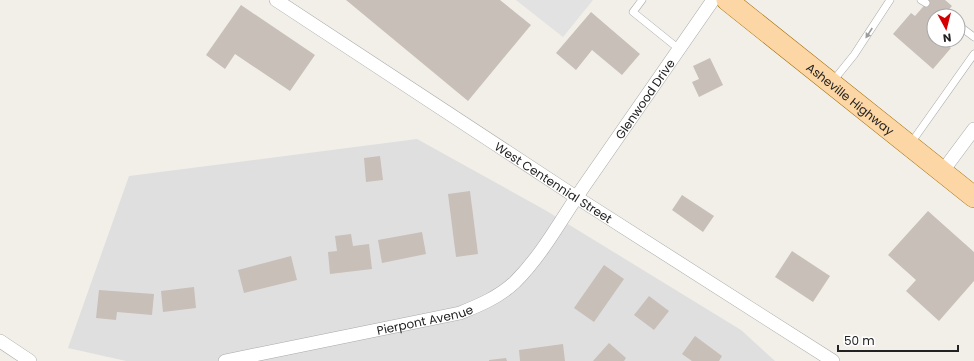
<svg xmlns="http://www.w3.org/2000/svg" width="974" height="361" font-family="Poppins,sans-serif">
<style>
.residential{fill:#e0dfdf}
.parking{fill:#e2e2e2}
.building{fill:#c7bfb8}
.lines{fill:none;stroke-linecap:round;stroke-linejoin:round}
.service-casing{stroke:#a9a9a9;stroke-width:8}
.minor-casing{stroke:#a9a9a9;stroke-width:14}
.primary-casing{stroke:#a06b00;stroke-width:22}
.service{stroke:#fff;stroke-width:7}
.minor{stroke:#fff;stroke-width:13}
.primary{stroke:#fcd6a4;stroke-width:21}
.oneway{fill:#9c9c9c}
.labels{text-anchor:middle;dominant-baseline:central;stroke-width:4;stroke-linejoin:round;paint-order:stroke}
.street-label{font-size:12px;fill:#222;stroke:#fff}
</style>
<rect width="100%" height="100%" fill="#f2efe9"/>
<polygon class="residential" points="417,139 545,210 741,330 775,361 126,361 68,348 129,176"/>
<polygon class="parking" points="516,0 593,0 563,37"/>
<g class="building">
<polygon points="346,0 500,0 531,25 468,101"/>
<polygon points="929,0 945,0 952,6 943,16 934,16 934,27 930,31 934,34 934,40 941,40 951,48 933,69 893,34 911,13 915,16"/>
<polygon points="241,5 315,55 290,91 235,54 225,69 206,55"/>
<polygon points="591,12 640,54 622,75 592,50 576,70 556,53"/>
<polygon points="710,58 723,85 699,97 692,82 699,79 693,66"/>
<polygon points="380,156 383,180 366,182 364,158"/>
<polygon points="470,191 478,254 456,257 448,194"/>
<polygon points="682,195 714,216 703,232 672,210"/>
<polygon points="928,211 974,252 974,281 939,321 906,291 916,280 888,255"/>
<polygon points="422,232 426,254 382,263 378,240"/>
<polygon points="351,234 353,246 369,244 372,269 330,274 328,252 337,251 335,236"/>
<polygon points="792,251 830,276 813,302 775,277"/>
<polygon points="291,256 297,280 244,293 238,270"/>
<polygon points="604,265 624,279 594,322 574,308"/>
<polygon points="194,287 196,308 163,312 161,291"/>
<polygon points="99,290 154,294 152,315 117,312 116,320 96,318"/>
<polygon points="649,296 669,311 654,330 634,315"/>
<polygon points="695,336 722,356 719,361 692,361 682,354"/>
<polygon points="609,343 626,358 624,361 593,361"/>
<polygon points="563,344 565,361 520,361 519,350"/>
<polygon points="506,358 507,361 489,361 489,360"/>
</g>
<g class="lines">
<defs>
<g id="service">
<polyline points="642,0 633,12 679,49"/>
<polyline points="921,0 926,3"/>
<polyline points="944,15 945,16"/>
<polyline points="958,25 974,37"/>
<polyline points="833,81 854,55 890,0"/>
<polyline points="911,143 974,54"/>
</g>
<g id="minor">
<path id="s1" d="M276,0L576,197L833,361"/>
<polyline points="942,172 974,129"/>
<polyline points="0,341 30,361"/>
<path id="s2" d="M225,361L460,313C480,305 499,297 515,282C543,254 562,218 584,186C627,124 670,62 713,0"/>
</g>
<g id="primary">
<path id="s3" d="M727,0L974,197"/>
</g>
</defs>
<use href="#service" class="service-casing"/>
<use href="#minor" class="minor-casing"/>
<use href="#primary" class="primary-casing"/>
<use href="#service" class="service"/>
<use href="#minor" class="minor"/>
<use href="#primary" class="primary"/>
</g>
<defs><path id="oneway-solid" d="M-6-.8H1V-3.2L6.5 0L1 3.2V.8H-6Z"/></defs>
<use class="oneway" href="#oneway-solid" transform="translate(869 33) rotate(123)"/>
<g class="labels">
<g class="street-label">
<text stroke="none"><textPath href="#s3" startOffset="158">Asheville Highway</textPath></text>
<text stroke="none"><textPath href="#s2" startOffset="528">Glenwood Drive</textPath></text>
<text stroke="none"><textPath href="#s1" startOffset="332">West Centennial Street</textPath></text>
<text stroke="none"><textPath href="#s2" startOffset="204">Pierpont Avenue</textPath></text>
</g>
</g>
<g transform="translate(946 28) rotate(173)"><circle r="19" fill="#ffffff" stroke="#a7a7a7"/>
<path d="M0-3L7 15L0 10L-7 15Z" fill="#d40000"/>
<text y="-6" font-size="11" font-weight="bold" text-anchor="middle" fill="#222222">N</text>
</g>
<path d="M838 345v6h120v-6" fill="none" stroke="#222222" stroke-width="2"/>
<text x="844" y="345" font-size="12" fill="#222222" stroke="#ffffff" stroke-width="3" paint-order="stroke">50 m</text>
</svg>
